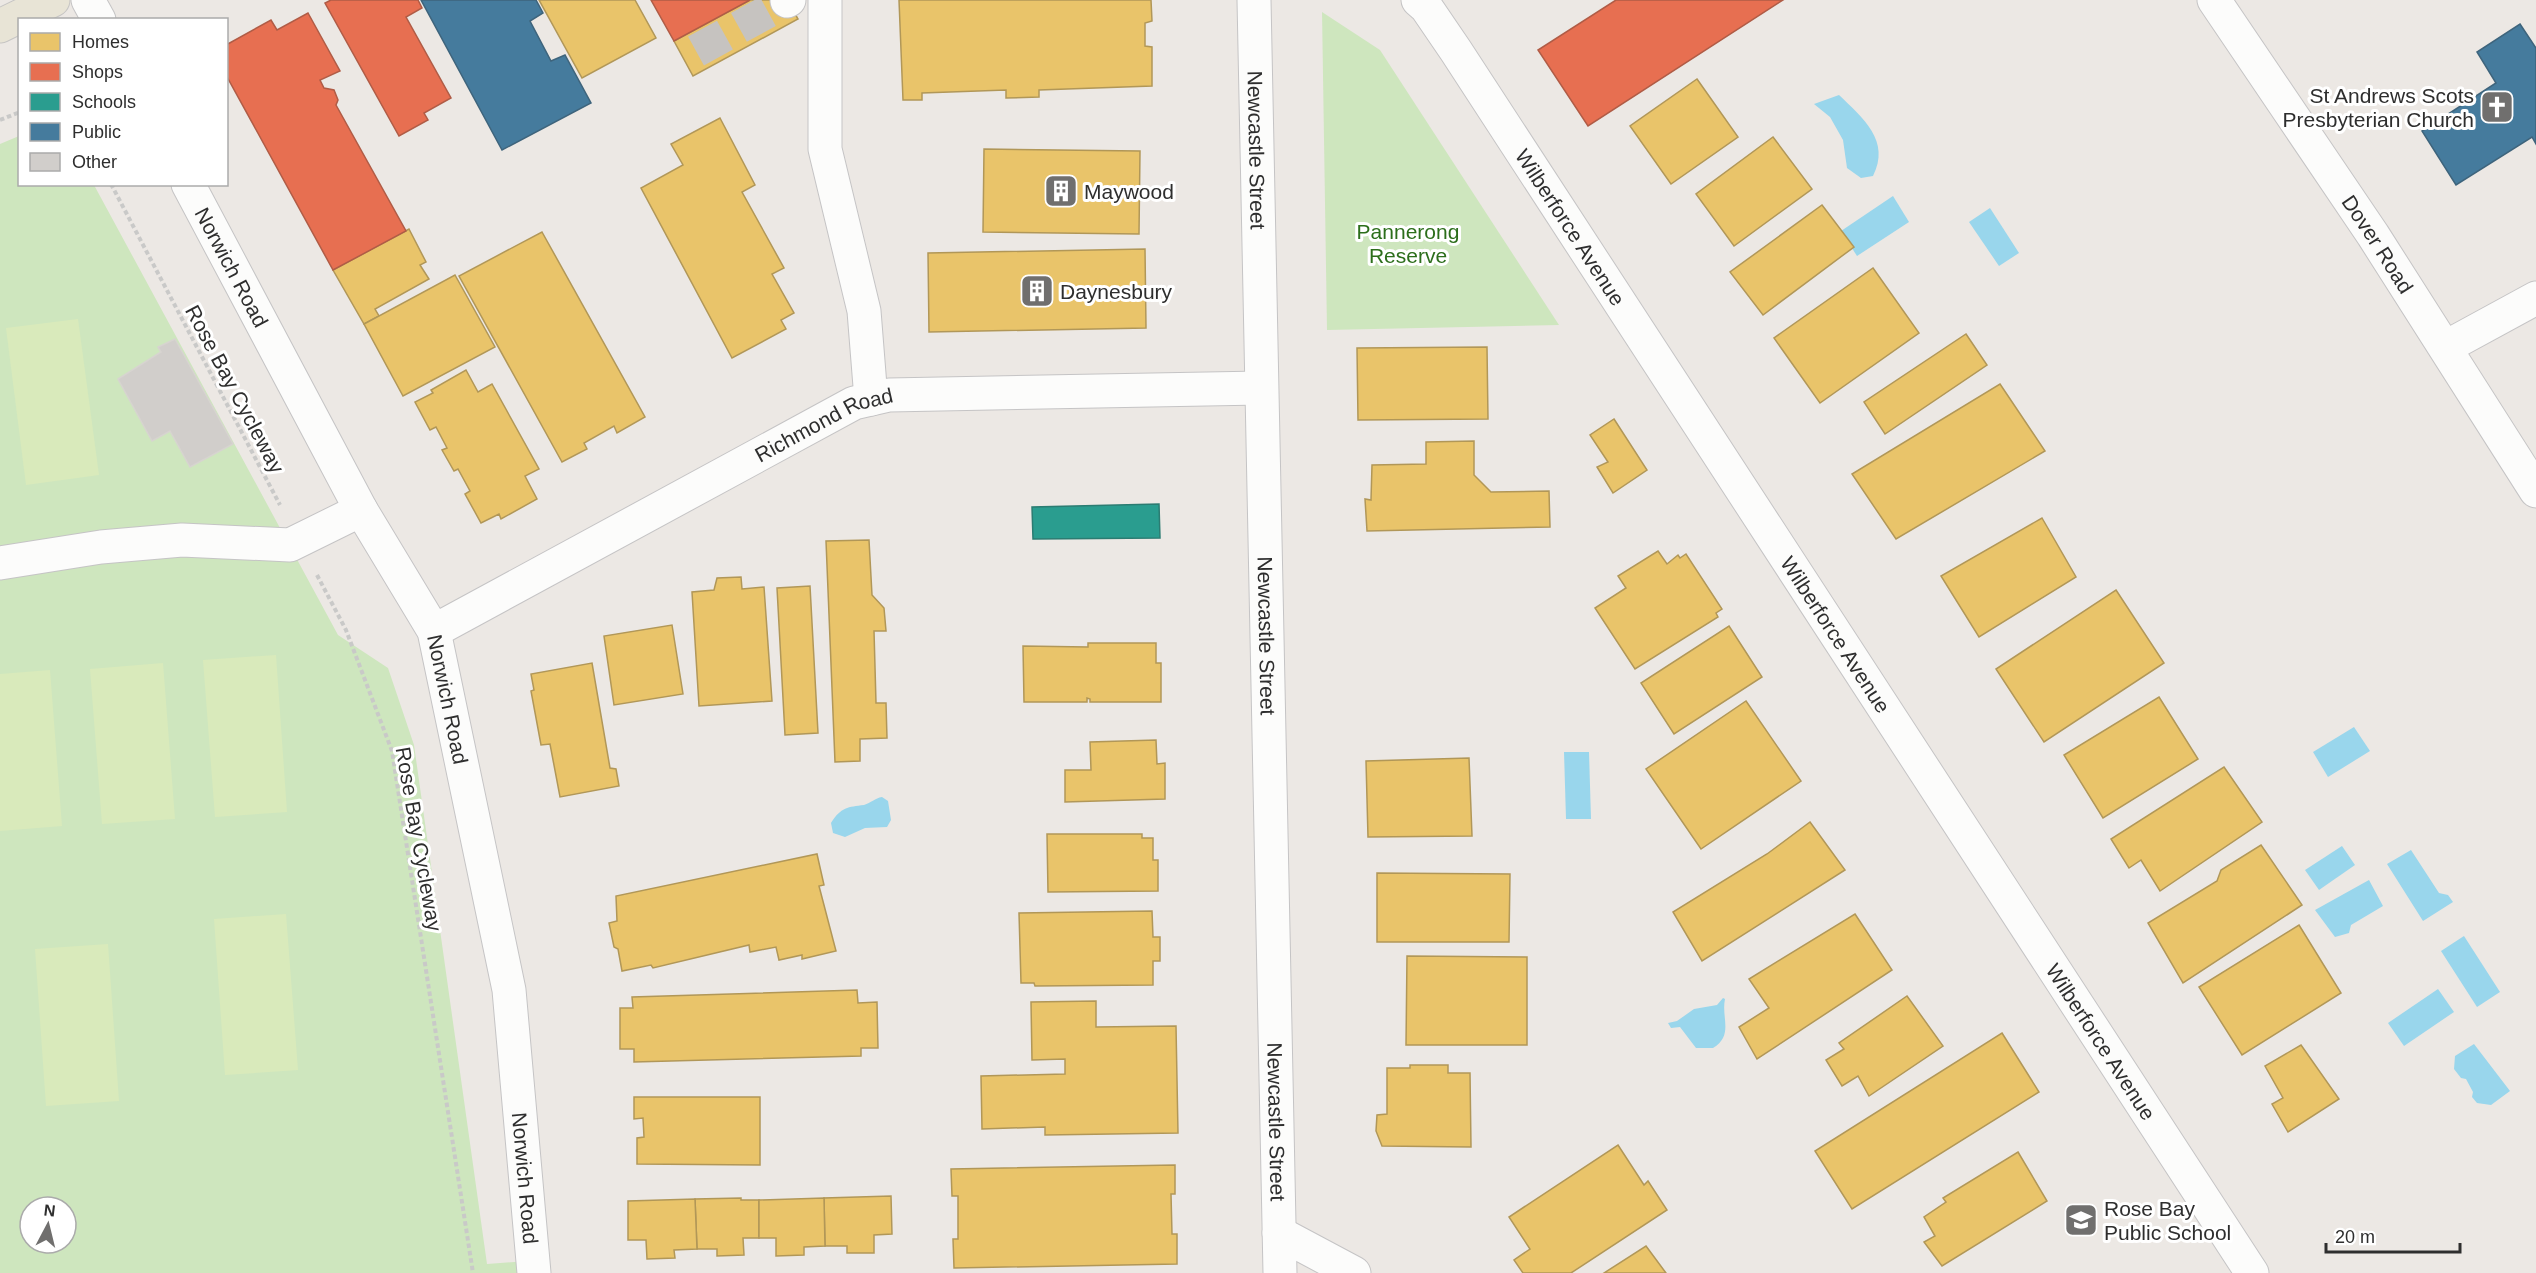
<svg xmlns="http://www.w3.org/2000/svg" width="2536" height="1273" font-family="Arial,sans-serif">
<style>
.green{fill:#cee6be;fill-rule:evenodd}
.pitch{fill:#d9eabb}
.water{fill:#99d6ec}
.homes{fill:#e9c46a;stroke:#b19758;stroke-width:1.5}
.shops{fill:#e76f51;stroke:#b05c46;stroke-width:1.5}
.schools{fill:#2a9d8f;stroke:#2b7c72;stroke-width:1.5}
.public{fill:#457b9d;stroke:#3e647c;stroke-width:1.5}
.building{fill:#d1cecb;stroke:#d7d4d0;stroke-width:1.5}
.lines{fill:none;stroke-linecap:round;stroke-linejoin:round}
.minor-tunnel{stroke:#c6c3c0;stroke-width:33;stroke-dasharray:33 16;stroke-linecap:butt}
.minor-casing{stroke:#c5c4c5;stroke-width:35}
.major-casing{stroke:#c6c5c4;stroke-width:35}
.path{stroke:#c9c9c8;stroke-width:4;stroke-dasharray:4.5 3;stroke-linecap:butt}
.minor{stroke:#fcfcfb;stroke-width:33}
.major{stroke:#e8e4d6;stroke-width:33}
.labels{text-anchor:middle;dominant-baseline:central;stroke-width:6;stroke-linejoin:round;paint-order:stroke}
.poi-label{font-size:21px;fill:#2e2e2e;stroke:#fff;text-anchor:start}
.street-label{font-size:21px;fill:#2e2e2e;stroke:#fff}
.park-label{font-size:21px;fill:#2c6e1b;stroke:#fff}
</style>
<rect width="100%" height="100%" fill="#ece8e4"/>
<g class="green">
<polygon points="1322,12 1380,50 1559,325 1327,330"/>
<path d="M19,136L20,184L94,185L338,635L388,668L414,745L487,1264L527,1261L526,1273H0V144ZM30,1207H66V1243H30Z"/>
</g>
<g class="pitch">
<polygon points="78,319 99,475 26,485 6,328"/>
<polygon points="276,655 287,812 215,817 203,660"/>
<polygon points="163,663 175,819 102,824 90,669"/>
<polygon points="50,670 62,826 0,831 0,674"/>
<polygon points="286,914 298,1070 225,1075 214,919"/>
<polygon points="108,944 119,1101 46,1106 35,949"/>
</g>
<g class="water">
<path d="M1839,95C1863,118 1891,141 1873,176L1861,178L1847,168L1843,140L1830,117L1814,104Z"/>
<polygon points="1893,196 1909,222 1857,256 1841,231"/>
<polygon points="1990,208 2019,253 1999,266 1969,222"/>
<polygon points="2354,727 2370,751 2328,777 2313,752"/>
<polygon points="1564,752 1589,752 1591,819 1566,819"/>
<path d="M882,797L888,801L891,820L887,827L865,828L845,837L833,833L831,823C841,807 848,807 864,805C871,803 875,798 882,797Z"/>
<polygon points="2342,846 2355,865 2319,890 2305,870"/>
<polygon points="2411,850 2439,893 2448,895 2453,902 2423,921 2387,864"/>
<polygon points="2369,880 2383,906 2351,925 2349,933 2335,937 2315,910"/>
<polygon points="2464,936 2500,992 2477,1007 2441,951"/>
<polygon points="2438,989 2454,1012 2404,1046 2388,1023"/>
<path d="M1723,998L1725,999C1721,1018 1734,1035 1713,1048H1696L1680,1027L1671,1028L1668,1023L1677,1021L1694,1009L1717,1005Z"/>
<polygon points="2474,1044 2510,1091 2491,1105 2477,1103 2472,1097 2473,1092 2466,1079 2461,1078 2454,1069 2455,1056"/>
</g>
<g class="homes">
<polygon points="539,0 635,0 656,38 582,78"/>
<polygon points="750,0 787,0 798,19 693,76 674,41"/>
<polygon points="899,0 1151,0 1152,21 1145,23 1145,46 1152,47 1152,86 1039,90 1039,97 1006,98 1006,90 922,93 922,100 903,100"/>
<polygon points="1697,79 1738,137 1671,184 1630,126"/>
<polygon points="720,118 755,185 742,192 784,268 772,274 794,313 781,320 786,329 732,358 641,188 683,165 671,144"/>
<polygon points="1773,137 1812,189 1734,246 1696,194"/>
<polygon points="984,149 1140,151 1139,234 983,232"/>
<polygon points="1822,205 1854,247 1763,315 1730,272"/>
<polygon points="409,229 426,262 420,265 429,279 375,309 379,316 364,324 333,270"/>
<polygon points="542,232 645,417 617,433 614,426 584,443 587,449 562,462 459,276"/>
<polygon points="1145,249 1146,328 929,332 928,253"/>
<polygon points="1873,268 1919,333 1820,403 1774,338"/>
<polygon points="455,275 495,347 403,396 364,324"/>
<polygon points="1966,334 1987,365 1885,434 1864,402"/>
<polygon points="1487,347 1488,419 1358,420 1357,348"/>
<polygon points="466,370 478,392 492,384 539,469 525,476 537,499 501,519 499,514 481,523 465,494 470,491 458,469 454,471 442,450 447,448 436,427 430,430 415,402 433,393 431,390"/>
<polygon points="2000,384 2045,451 1896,539 1852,474"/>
<polygon points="1614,419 1647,470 1613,493 1597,467 1608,462 1590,435"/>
<polygon points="1474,441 1474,475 1491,492 1549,491 1550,527 1367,531 1365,499 1371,500 1372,465 1426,464 1426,442"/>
<polygon points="2042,518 2076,577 1979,637 1941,576"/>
<polygon points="869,540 872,595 884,608 886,631 874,631 876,703 886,703 887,738 860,739 860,761 835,762 826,541"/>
<polygon points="1658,551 1667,564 1678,555 1680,558 1686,554 1722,609 1716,613 1718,617 1635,669 1595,608 1626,588 1618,576"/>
<polygon points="741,577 742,589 764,587 772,701 699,706 692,592 714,590 717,578"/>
<polygon points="810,586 818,733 785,735 777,588"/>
<polygon points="2116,590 2164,663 2044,742 1996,669"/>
<polygon points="672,625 683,694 614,705 604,636"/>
<polygon points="1729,626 1762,677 1674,734 1641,683"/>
<polygon points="1088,643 1156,643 1156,663 1161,663 1161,702 1090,702 1090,699 1087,698 1087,702 1024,702 1023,646 1088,647"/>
<polygon points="592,663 610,768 616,769 619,786 560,797 550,744 541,745 531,691 534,690 531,674"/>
<polygon points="2159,697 2198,759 2103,818 2064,755"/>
<polygon points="1746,701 1801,781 1701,849 1646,769"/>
<polygon points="1156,740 1157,764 1165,763 1165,799 1065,802 1065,770 1091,770 1090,742"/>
<polygon points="1469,758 1472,836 1368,837 1366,761"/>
<polygon points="2224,767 2262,822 2160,891 2141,860 2129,868 2111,839"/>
<polygon points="1810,822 1845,870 1702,961 1673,912 1767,854"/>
<polygon points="1047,834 1142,834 1142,838 1153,838 1153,860 1158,860 1158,891 1048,892"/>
<polygon points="2261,845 2302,905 2183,983 2148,923 2217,881 2221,870"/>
<polygon points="817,854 824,885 819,886 836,951 802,959 802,955 779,960 776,947 750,952 749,945 653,968 651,965 622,971 618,949 614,947 609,923 617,921 616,896"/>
<polygon points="1377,873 1510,874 1509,942 1377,942"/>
<polygon points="1152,911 1153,937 1160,937 1160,961 1153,961 1153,985 1035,986 1034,983 1021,983 1019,913"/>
<polygon points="1855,914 1892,970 1757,1059 1739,1027 1769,1008 1749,979"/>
<polygon points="2299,925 2341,993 2242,1055 2199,987"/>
<polygon points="1407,956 1527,957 1527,1045 1406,1045"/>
<polygon points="857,990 858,1003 877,1002 878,1048 861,1048 861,1056 634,1062 634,1049 620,1049 620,1008 633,1008 632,997"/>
<polygon points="1907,996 1943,1046 1869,1096 1858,1076 1842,1086 1826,1060 1844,1049 1839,1043"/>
<polygon points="1096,1001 1096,1027 1176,1026 1178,1133 1045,1135 1045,1127 982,1129 981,1076 1065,1074 1065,1059 1032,1060 1031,1002"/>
<polygon points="2002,1033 2039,1092 1852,1209 1815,1151"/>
<polygon points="2301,1045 2339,1099 2288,1132 2272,1104 2283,1098 2265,1066"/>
<polygon points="1410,1065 1448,1065 1448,1073 1470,1073 1471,1147 1382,1146 1376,1131 1377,1115 1387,1114 1387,1068 1410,1068"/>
<polygon points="634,1097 760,1097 760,1165 637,1164 637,1138 644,1137 643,1118 634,1119"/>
<polygon points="1618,1145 1644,1185 1648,1181 1667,1210 1571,1273 1523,1273 1514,1260 1530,1249 1509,1217"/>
<polygon points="2018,1152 2047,1201 1942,1266 1924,1242 1935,1236 1924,1217 1946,1202 1943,1198"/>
<polygon points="1175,1165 1175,1194 1171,1194 1172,1234 1177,1234 1177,1264 954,1268 953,1239 958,1239 958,1196 952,1196 951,1169"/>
<polygon points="891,1196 892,1234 874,1235 874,1253 847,1253 847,1246 825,1246 824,1198"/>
<polygon points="741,1198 741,1200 759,1200 759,1238 743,1238 744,1255 717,1256 717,1249 697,1249 695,1199"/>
<polygon points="824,1198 825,1246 804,1247 804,1255 776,1256 776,1238 759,1238 759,1200"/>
<polygon points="695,1199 697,1249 674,1250 675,1258 647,1259 646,1240 628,1240 628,1201"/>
<polygon points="1646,1246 1666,1273 1604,1273"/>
</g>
<g class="shops">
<polygon points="331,0 418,0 422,8 406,17 451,98 424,113 428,120 399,136 325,3"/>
<polygon points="651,0 750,0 674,41"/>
<polygon points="1616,0 1783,0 1588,126 1538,50"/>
<polygon points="308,13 340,71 320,80 324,88 334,90 338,100 336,105 406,231 333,270 226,75 226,45 271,20 277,30"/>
</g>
<polygon class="schools" points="1159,504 1160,538 1033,539 1032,507"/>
<g class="public">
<polygon points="421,0 536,0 543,13 530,21 551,61 565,55 591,103 502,150"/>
<polygon points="2520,24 2536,48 2536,144 2532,137 2456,185 2422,131 2496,83 2477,52"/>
</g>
<polygon class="building" points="175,339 233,444 190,467 170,431 152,441 118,379 161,352 158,347"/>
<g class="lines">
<polyline class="minor-tunnel" points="696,51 787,1"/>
<defs>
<g id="minor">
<polyline points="88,0 99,20"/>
<polyline points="825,0 825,149 864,311 871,399"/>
<path id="s1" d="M1254,0L1280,1273"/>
<path id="s2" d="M1418,0L1426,7L1456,51L2252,1273"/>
<path id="s3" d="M2214,0L2373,235L2536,491"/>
<polyline points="787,1 789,0"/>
<path id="s4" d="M188,184L361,510L434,631L509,990L534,1273"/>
<polyline points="2446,347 2536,298"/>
<polyline points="0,563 101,547 182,540 290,545 361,510"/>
<path id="s5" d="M434,631L854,403L889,395L1261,388"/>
<polyline points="1279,1233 1354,1273"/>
</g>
<polyline id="major" points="0,26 53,0"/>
</defs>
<use href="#minor" class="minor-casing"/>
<use href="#major" class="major-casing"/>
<g class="path">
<polyline points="0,120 20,112"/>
<polyline points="111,184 280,505"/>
<polyline points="317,575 346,630 392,751 473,1273"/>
</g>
<use href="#minor" class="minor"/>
<use href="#major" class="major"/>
</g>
<defs>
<symbol id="church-square" viewBox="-11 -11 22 22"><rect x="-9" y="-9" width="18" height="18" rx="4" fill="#706f6e" stroke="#fff"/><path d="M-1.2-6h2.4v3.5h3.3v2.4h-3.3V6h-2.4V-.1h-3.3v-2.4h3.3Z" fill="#fff"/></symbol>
<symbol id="building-square" viewBox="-11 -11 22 22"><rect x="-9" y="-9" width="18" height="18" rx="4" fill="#706f6e" stroke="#fff"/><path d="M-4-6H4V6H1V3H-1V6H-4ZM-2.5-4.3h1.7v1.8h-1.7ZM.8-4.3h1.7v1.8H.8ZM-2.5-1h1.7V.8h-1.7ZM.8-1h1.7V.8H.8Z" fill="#fff"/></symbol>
<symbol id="school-square" viewBox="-11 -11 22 22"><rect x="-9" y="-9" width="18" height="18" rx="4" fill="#706f6e" stroke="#fff"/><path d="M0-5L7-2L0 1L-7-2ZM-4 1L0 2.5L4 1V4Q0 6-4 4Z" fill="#fff"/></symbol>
</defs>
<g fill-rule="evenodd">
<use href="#church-square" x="2478" y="88" width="38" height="38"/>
<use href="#building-square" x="1042" y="172" width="38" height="38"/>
<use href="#building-square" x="1018" y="272" width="38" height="38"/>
<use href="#school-square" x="2062" y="1201" width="38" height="38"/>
</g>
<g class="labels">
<g class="poi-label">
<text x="2474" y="95" text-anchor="end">St Andrews Scots<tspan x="2474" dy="24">Presbyterian Church</tspan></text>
<text x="1084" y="191">Maywood</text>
<text x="1060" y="291">Daynesbury</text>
<text x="2104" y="1208">Rose Bay<tspan x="2104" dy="24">Public School</tspan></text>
</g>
<g class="street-label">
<text stroke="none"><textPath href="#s1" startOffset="150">Newcastle Street</textPath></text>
<text stroke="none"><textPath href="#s2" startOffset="274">Wilberforce Avenue</textPath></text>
<text stroke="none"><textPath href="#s3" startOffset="294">Dover Road</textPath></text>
<text stroke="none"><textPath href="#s4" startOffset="94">Norwich Road</textPath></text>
<text transform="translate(235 389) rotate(62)">Rose Bay Cycleway</text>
<text stroke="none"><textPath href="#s5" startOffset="442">Richmond Road</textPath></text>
<text stroke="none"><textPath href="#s2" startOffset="760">Wilberforce Avenue</textPath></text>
<text stroke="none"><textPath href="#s1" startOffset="636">Newcastle Street</textPath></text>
<text stroke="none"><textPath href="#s4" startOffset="580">Norwich Road</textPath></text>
<text transform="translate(419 839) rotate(80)">Rose Bay Cycleway</text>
<text stroke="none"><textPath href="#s2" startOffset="1246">Wilberforce Avenue</textPath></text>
<text stroke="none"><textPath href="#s1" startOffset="1122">Newcastle Street</textPath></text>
<text stroke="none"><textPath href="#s4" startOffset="1066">Norwich Road</textPath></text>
</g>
<g class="park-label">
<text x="1408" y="231">Pannerong<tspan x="1408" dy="24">Reserve</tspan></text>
</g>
</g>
<rect x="18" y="18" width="210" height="168" fill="#ffffff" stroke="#ababab" stroke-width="1.5"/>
<rect x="30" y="33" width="30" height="18" fill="#e9c46a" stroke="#ababab" stroke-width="1.5"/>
<text x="72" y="48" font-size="18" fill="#2e2e2e">Homes</text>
<rect x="30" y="63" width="30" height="18" fill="#e76f51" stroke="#ababab" stroke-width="1.5"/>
<text x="72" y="78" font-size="18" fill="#2e2e2e">Shops</text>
<rect x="30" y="93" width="30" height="18" fill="#2a9d8f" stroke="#ababab" stroke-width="1.5"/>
<text x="72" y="108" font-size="18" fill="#2e2e2e">Schools</text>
<rect x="30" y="123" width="30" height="18" fill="#457b9d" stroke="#ababab" stroke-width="1.5"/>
<text x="72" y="138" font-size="18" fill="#2e2e2e">Public</text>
<rect x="30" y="153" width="30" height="18" fill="#d1cecb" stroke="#ababab" stroke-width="1.5"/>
<text x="72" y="168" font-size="18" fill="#2e2e2e">Other</text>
<g transform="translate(48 1225) rotate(7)"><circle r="28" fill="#ffffff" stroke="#ababab" stroke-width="1.5"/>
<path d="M0-4.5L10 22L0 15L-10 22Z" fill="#706f6e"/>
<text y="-9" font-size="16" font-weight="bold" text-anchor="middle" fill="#2e2e2e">N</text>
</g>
<path d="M2326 1243v9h134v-9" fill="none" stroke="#2e2e2e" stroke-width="3"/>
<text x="2335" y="1243" font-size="18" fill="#2e2e2e" stroke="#ffffff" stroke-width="4.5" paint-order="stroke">20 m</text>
</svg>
